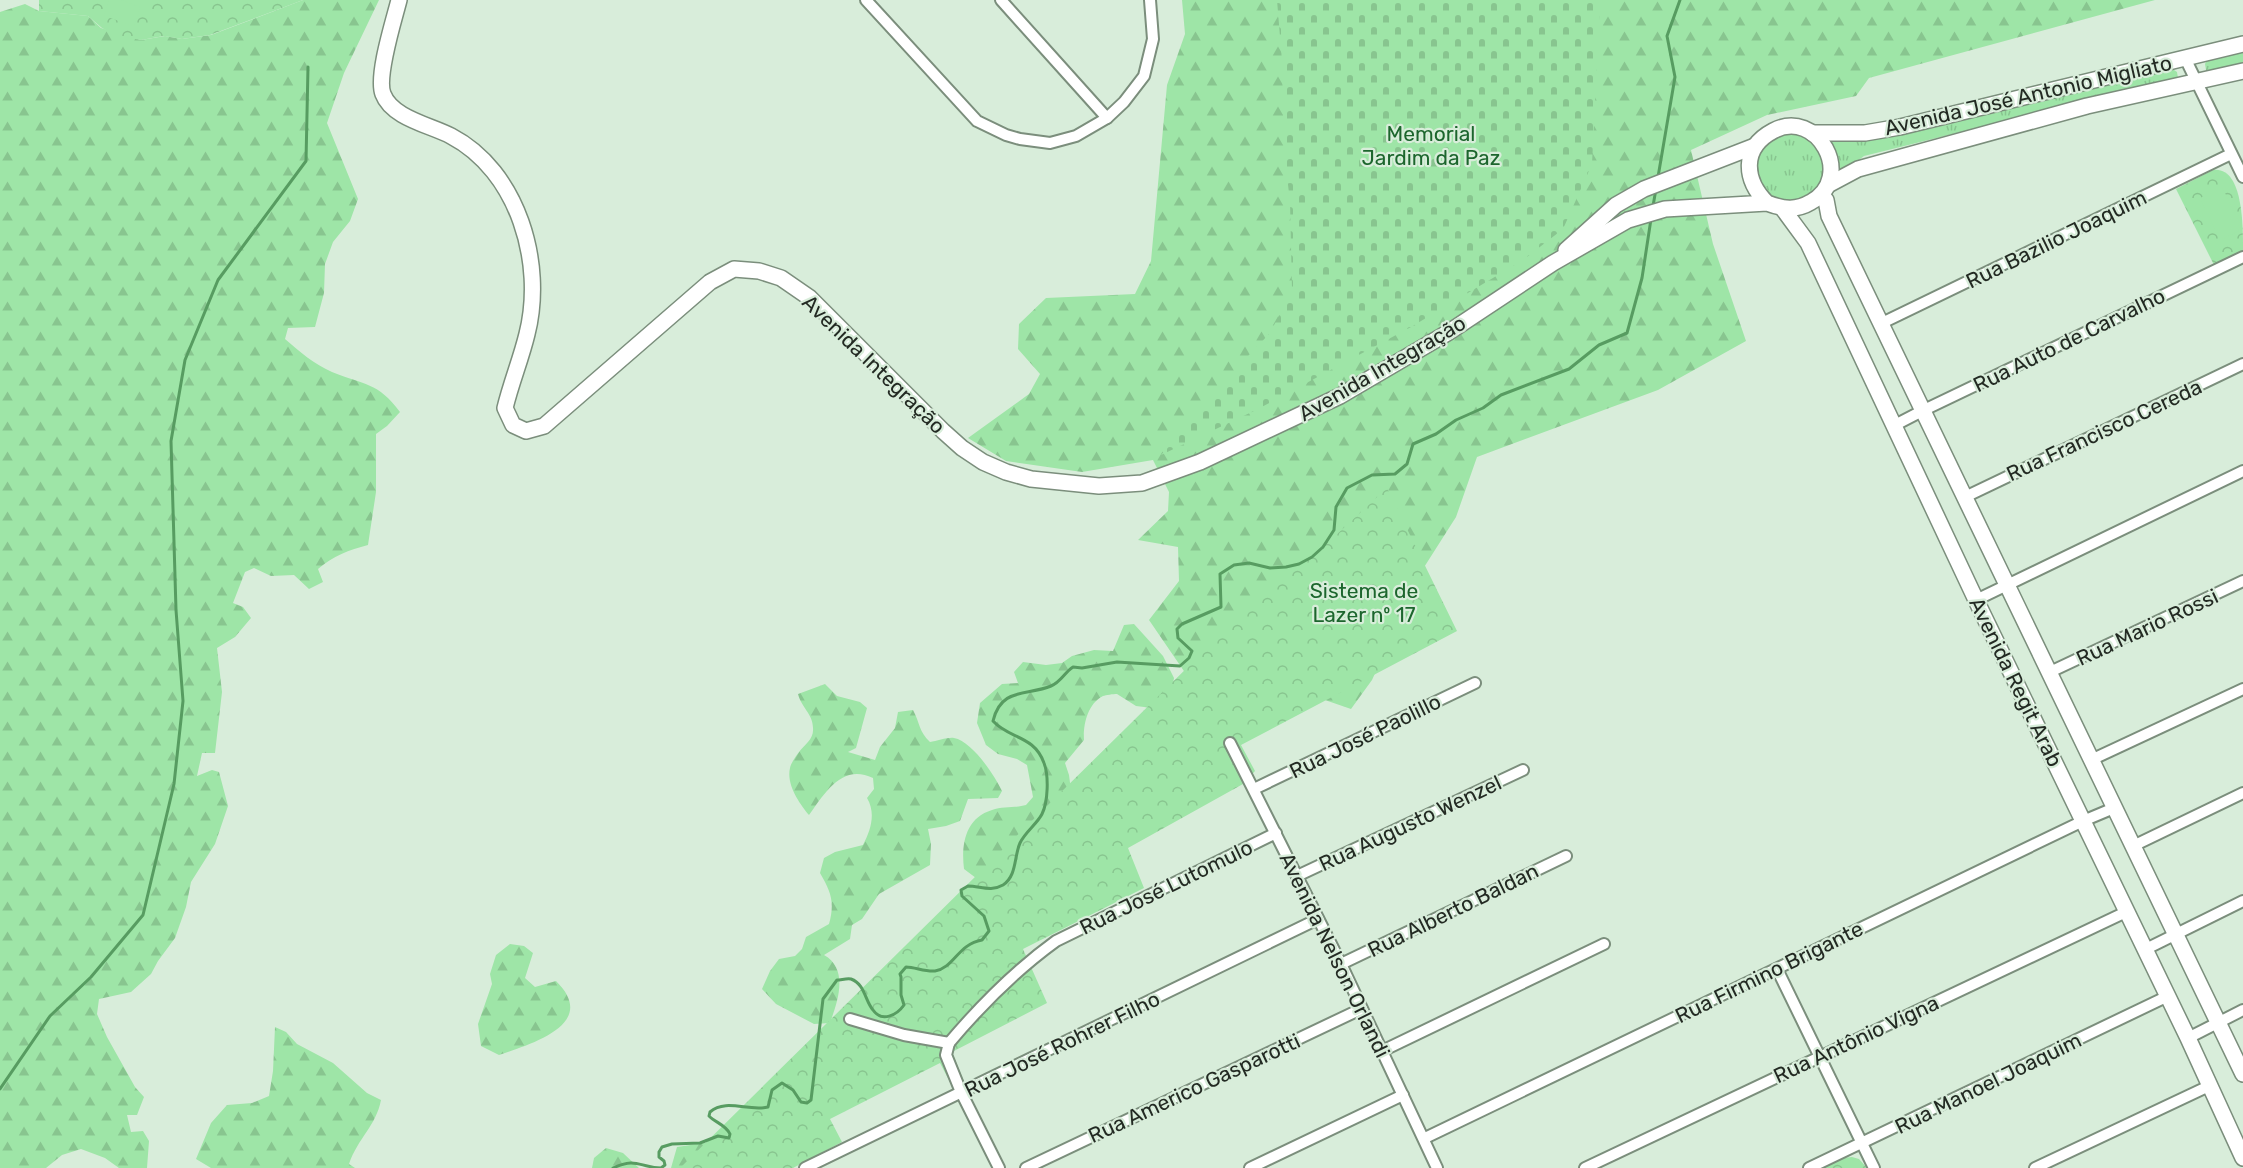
<svg xmlns="http://www.w3.org/2000/svg" width="2243" height="1168" font-family="Rubik,sans-serif">
<style>
.grass{fill:url(#grass-tufts)}
.forest{fill:url(#forest-firs)}
.cemetery{fill:url(#cemetery-stones)}
.park{fill:url(#park-crowns)}
.pitch{fill:#9ee5a7}
.lines{fill:none;stroke-linecap:round;stroke-linejoin:round}
.stream{stroke:#579c61;stroke-width:3}
.street-casing{stroke:#7b8e7c;stroke-width:14}
.secondary-casing{stroke:#7b8e7c;stroke-width:18}
.street{stroke:#fff;stroke-width:10}
.secondary{stroke:#fff;stroke-width:15}
.labels{text-anchor:middle;dominant-baseline:central;stroke-width:4.5;stroke-linejoin:round;paint-order:stroke}
.street-label{font-size:21px;fill:#232a23;stroke:#d8edda}
.park-label{font-size:21px;fill:#1c662d;stroke:#d8edda}
</style>
<defs>
<pattern id="grass-tufts" width="24" height="20" patternUnits="userSpaceOnUse" patternTransform="scale(1.5)"><rect width="24" height="20" fill="#9ee5a7"/><path d="M3 7l-1-3M5 7V3M7 7l1-3M15 17l-1-3M17 17v-4M19 17l1-3" fill="none" stroke="#88c58f"/></pattern>
<pattern id="forest-firs" width="22" height="20" patternUnits="userSpaceOnUse" patternTransform="scale(1.5)"><rect width="22" height="20" fill="#9ee5a7"/><path d="M5 1l3.5 6h-7zM16 11l3.5 6h-7z" fill="#88c58f"/></pattern>
<pattern id="cemetery-stones" width="16" height="16" patternUnits="userSpaceOnUse" patternTransform="scale(1.5)"><rect width="16" height="16" fill="#9ee5a7"/><path d="M2 7V4a2 2 0 0 1 4 0v3zM10 15v-3a2 2 0 0 1 4 0v3z" fill="#88c58f"/></pattern>
<pattern id="park-crowns" width="20" height="18" patternUnits="userSpaceOnUse" patternTransform="scale(1.5)"><rect width="20" height="18" fill="#9ee5a7"/><path d="M2 6a3 3 0 1 1 6 0M12 15a3 3 0 1 1 6 0" fill="none" stroke="#88c58f"/></pattern>
</defs>
<rect width="100%" height="100%" fill="#d8edda"/>
<g class="grass">
<polygon points="2243,51 2243,63 2209,71 2206,70 2205,64 2207,60"/>
<polygon points="2171,68 2177,72 2178,78 1864,156 1839,175 1827,139 1850,142 1880,139"/>
<circle cx="1790" cy="168" r="34"/>
</g>
<g class="forest">
<path d="M303,0H379L344,73L327,123L358,199L350,221L333,242L325,264L324,293L315,327L288,328L285,339C300,352 314,364 332,372C364,385 378,382 400,412L387,426L376,434V492L368,545C349,550 333,556 318,569L323,582L309,589L294,575L271,576L254,568L245,572L233,603L243,607L251,618L235,637L217,648L222,692L215,753H202L197,776L212,770L219,772L228,806L215,844L191,882L186,907L175,938L158,961L151,974L131,992L99,999L97,1014L107,1037L135,1087L144,1097L137,1115H127L131,1132L143,1131L149,1141L147,1168H119L105,1158L81,1149L62,1155L46,1168H0V12L25,4L39,11L88,16L101,28L141,40L165,36L182,39L211,35Z"/>
<polygon points="1182,0 2155,0 1869,78 1856,96 1767,115 1691,150 1713,244 1746,341 1658,390 1477,457 1456,517 1421,572 1372,680 1351,709 1322,699 1227,734 1149,620 1179,581 1178,547 1138,540 1168,511 1169,492 1153,460 1082,472 1006,461 968,438 1029,394 1040,374 1018,349 1019,324 1046,298 1135,294 1151,261 1167,85 1185,34"/>
<path d="M1134,624L1163,656L1174,678L1171,695L1152,708L1136,706L1117,694C1113,694 1106,695 1103,696C1087,704 1083,726 1084,740L1065,763L1069,775L1072,798L976,878L964,869C961,845 965,818 992,810C1003,806 1016,808 1026,805L1033,797L1027,765L1017,759L998,754L986,745L977,723L980,703L1002,684L1018,683L1014,672L1023,662L1046,665L1062,663L1072,656L1094,650L1113,651L1124,625Z"/>
<path d="M825,684L837,696L860,702L867,708L856,748L848,752L875,760L880,747L895,728L898,712L913,710C920,723 919,732 930,742C937,741 948,737 954,738C972,741 995,776 1002,791L998,798L968,799L960,821L946,826L928,829L931,844L930,865L879,894L862,919L852,925L850,939L824,955C849,969 838,1001 830,1023L814,1024L776,1004L762,989L770,971L779,959L795,956L802,949L806,937L829,924C835,902 831,892 820,873L824,858L835,852L863,845C871,830 876,813 867,798L874,789L873,778C842,763 825,793 809,815C800,804 786,785 790,768C791,763 796,756 799,752C805,744 814,739 813,728C813,714 801,707 798,694Z"/>
<path d="M510,944L524,946L533,953L525,978L535,987L556,981C600,1024 531,1044 499,1055L481,1046L478,1024L492,984L490,974L496,955Z"/>
<path d="M275,1027L286,1032L297,1044L333,1063L367,1093L381,1100C376,1126 358,1138 349,1164L355,1168H211L196,1159L211,1123L227,1105L252,1103L269,1096L273,1071Z"/>
<polygon points="718,1141 744,1168 671,1168 677,1147"/>
<polygon points="606,1148 623,1153 639,1168 592,1168 594,1158"/>
</g>
<polygon class="cemetery" points="1277,0 1600,0 1592,164 1563,229 1523,260 1411,327 1256,410 1161,455 1229,376 1270,333 1292,290 1290,201 1284,152 1282,61"/>
<g class="park">
<polygon points="39,0 303,0 210,35 182,39 164,36 141,40 117,36 102,28 88,16 39,11"/>
<path d="M2213,170C2243,166 2243,225 2243,250L2214,265L2176,189Z"/>
<polygon points="1387,488 1457,631 1241,745 1255,771 1243,784 1128,848 1144,888 1023,949 1047,1003 952,1052 965,1084 953,1088 940,1063 830,1119 842,1142 793,1168 680,1168 1275,581 1323,547"/>
<polygon points="1852,1157 1859,1159 1867,1168 1822,1168 1842,1158"/>
</g>
<g class="pitch">
<polygon points="109,0 121,0 140,7 134,26 104,16"/>
<polygon points="2222,187 2243,229 2220,240 2200,198"/>
</g>
<g class="lines">
<g class="stream">
<polyline points="1658,177 1675,77 1667,36 1680,0"/>
<polyline points="1653,206 1656,189"/>
<polyline points="0,1089 50,1016 91,977 143,915 174,784 183,701 176,610 171,441 185,360 218,280 306,161 308,67"/>
<path d="M613,1168C637,1157 638,1167 661,1168L665,1165L664,1161L659,1157V1152L662,1147L672,1144L700,1143L718,1136L729,1138L730,1134C726,1125 716,1123 709,1116L710,1112C726,1098 749,1112 768,1107L772,1090L782,1083L793,1090L801,1102L807,1103L811,1100L823,999L837,980C841,980 847,978 851,979C865,984 865,1001 873,1010C882,1023 897,1015 904,1005L901,995V977L900,974L906,967C915,967 925,972 935,971C954,968 958,944 982,940L989,931L984,916L962,896L961,890L968,886C980,886 991,892 1003,885C1017,876 1014,856 1020,843C1025,832 1037,824 1042,814C1048,802 1049,776 1044,763C1034,735 1009,739 993,721C1001,687 1027,696 1051,686C1061,682 1064,673 1073,667L1082,668L1117,662L1180,666L1189,658L1192,651L1178,638L1177,629L1182,624L1221,607L1220,574L1234,565L1249,563L1270,568L1286,567L1299,564L1312,557L1323,547L1334,530L1336,507L1347,488L1372,475L1395,474L1407,464L1413,444L1436,434L1456,420L1483,408L1501,395L1569,369L1599,345L1627,333L1642,278L1651,219"/>
</g>
<defs>
<g id="street">
<polyline points="866,0 977,121 1006,135 1020,139 1050,143 1076,136 1107,118 1124,102 1144,76 1153,39 1150,0"/>
<polyline points="1001,0 1107,118"/>
<polyline points="2185,58 2243,177"/>
<polyline points="1882,323 2231,154"/>
<polyline points="1895,425 1924,410 2243,257"/>
<polyline points="1965,497 2243,364"/>
<polyline points="1976,600 2243,471"/>
<polyline points="2050,672 2243,581"/>
<polyline points="1230,743 1341,964 1437,1168"/>
<polyline points="2093,759 2243,689"/>
<polyline points="1254,789 1475,683"/>
<polyline points="2133,846 2243,793"/>
<polyline points="1297,876 1523,770"/>
<polyline points="2144,950 2243,901"/>
<polyline points="1341,964 1566,856"/>
<polyline points="1777,969 1874,1168"/>
<polyline points="850,1019 904,1035 949,1043"/>
<polyline points="2188,1038 2243,1010"/>
<path d="M949,1043C981,1005 1016,970 1056,941L1276,833"/>
<polyline points="949,1043 946,1055 961,1092 999,1168"/>
<polyline points="1382,1051 1604,944"/>
<polyline points="1425,1138 2083,821 2114,808"/>
<polyline points="805,1168 1318,919"/>
<polyline points="1026,1168 1361,1009"/>
<polyline points="1250,1168 1403,1095"/>
<polyline points="1585,1168 2126,912"/>
<polyline points="1809,1168 2166,997"/>
<polyline points="2035,1168 2209,1086"/>
</g>
<g id="secondary">
<path d="M399,0C394,20 376,76 383,94C392,118 430,125 451,136C518,171 545,263 527,334C521,359 511,383 505,408L513,425L526,431L544,426L710,282L734,269L759,271L781,278L810,298L943,431L962,448L983,462L1006,472L1031,479L1099,486L1142,483L1200,462L1340,396L1449,332L1553,263L1628,220L1665,209L1767,203C1783,209 1796,211 1811,202C1856,177 1817,107 1773,131C1741,148 1744,180 1767,203"/>
<polyline points="1812,133 1865,133 1900,127 2243,44"/>
<polyline points="1828,185 1858,169 2087,106 2243,71"/>
<polyline points="1822,196 1826,200 1829,216 2243,1074"/>
<polyline points="1783,209 1808,243 1976,600 2188,1038 2243,1158"/>
<polyline points="1566,250 1616,205 1644,189 1755,146"/>
</g>
</defs>
<use href="#street" class="street-casing"/>
<use href="#secondary" class="secondary-casing"/>
<use href="#street" class="street"/>
<use href="#secondary" class="secondary"/>
</g>
<g class="labels">
<g class="street-label">
<text transform="translate(2028 95) rotate(-13)">Avenida José Antonio Migliato</text>
<text transform="translate(2056 239) rotate(-26)">Rua Bazilio Joaquim</text>
<text transform="translate(2069 340) rotate(-26)">Rua Auto de Carvalho</text>
<text transform="translate(874 364) rotate(44)">Avenida Integração</text>
<text transform="translate(1382 368) rotate(-30)">Avenida Integração</text>
<text transform="translate(2104 430) rotate(-25)">Rua Francisco Cereda</text>
<text transform="translate(2147 627) rotate(-25)">Rua Mario Rossi</text>
<text transform="translate(2016 682) rotate(64)">Avenida Regit Arab</text>
<text transform="translate(1365 736) rotate(-26)">Rua José Paolillo</text>
<text transform="translate(1410 823) rotate(-25)">Rua Augusto Wenzel</text>
<text transform="translate(1166 887) rotate(-26)">Rua José Lutomulo</text>
<text transform="translate(1453 910) rotate(-26)">Rua Alberto Baldan</text>
<text transform="translate(1335 955) rotate(64)">Avenida Nelson Orlandi</text>
<text transform="translate(1769 972) rotate(-26)">Rua Firmino Brigante</text>
<text transform="translate(1856 1039) rotate(-25)">Rua Antônio Vigna</text>
<text transform="translate(1062 1044) rotate(-26)">Rua José Rohrer Filho</text>
<text transform="translate(1988 1083) rotate(-26)">Rua Manoel Joaquim</text>
<text transform="translate(1194 1088) rotate(-25)">Rua Americo Gasparotti</text>
</g>
<g class="park-label">
<text x="1431" y="133">Memorial<tspan x="1431" dy="24">Jardim da Paz</tspan></text>
<text x="1364" y="590">Sistema de<tspan x="1364" dy="24">Lazer nº 17</tspan></text>
</g>
</g>
</svg>
